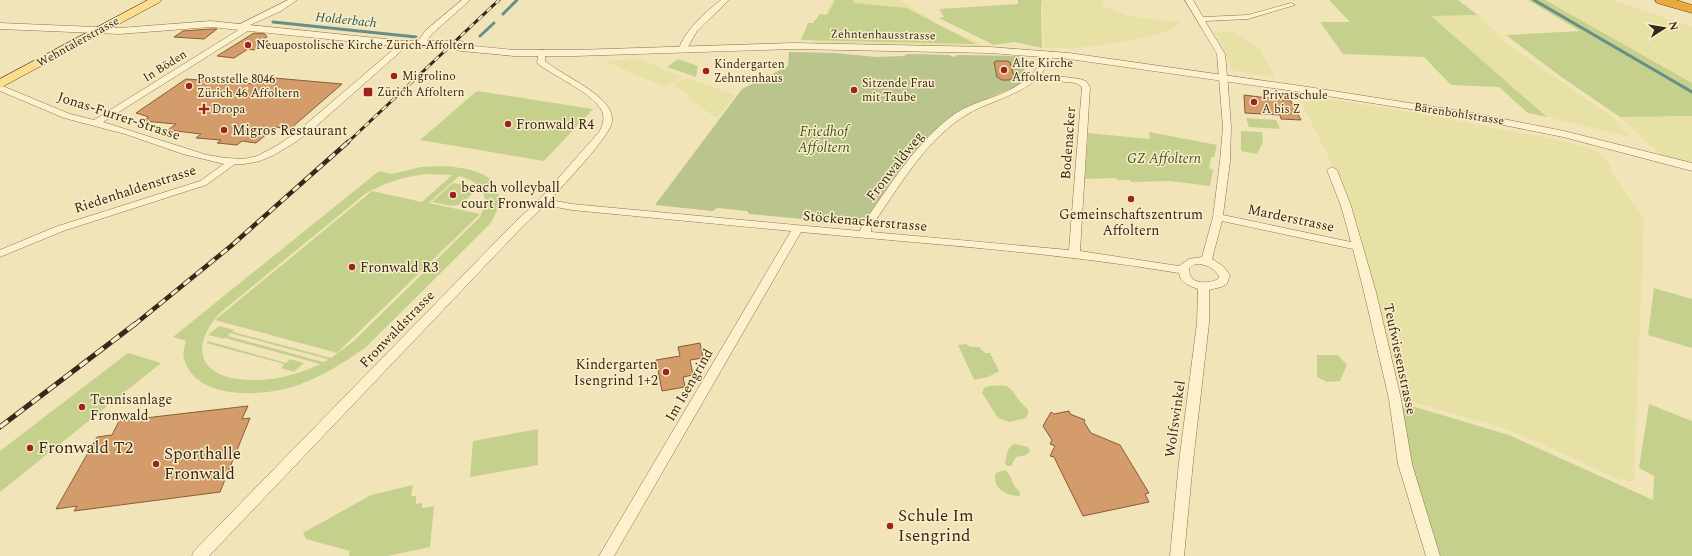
<svg xmlns="http://www.w3.org/2000/svg" width="1692" height="556" font-family="Spectral,serif">
<style>
.farmland{fill:#e8e1a6}
.green{fill:#c5d08d;fill-rule:evenodd}
.cemetery{fill:#bac48d}
.lines{fill:none;stroke-linecap:round;stroke-linejoin:round}
.stream{stroke:#668f87;stroke-width:3}
.building{fill:#d49c6b;stroke:#8b5c36}
.minor-casing{stroke:#8a7352;stroke-width:1}
.tertiary-casing{stroke:#8a7352;stroke-width:1}
.primary-casing{stroke:#564028;stroke-width:1}
.motorway-casing{stroke:#564028;stroke-width:1}
.minor{fill:#fcf1cd;fill-rule:evenodd}
.tertiary{fill:#fcf1cd;fill-rule:evenodd}
.primary{fill:#fade8c;fill-rule:evenodd}
.motorway{fill:#eca93f;fill-rule:evenodd}
.rail-far2-casing{stroke:#372919;stroke-width:3}
.rail-far1-casing{stroke:#372919;stroke-width:4.5}
.rail-casing{stroke:#372919;stroke-width:5}
.rail-far2{stroke:#f9eec9;stroke-width:2;stroke-dasharray:6;stroke-linecap:butt}
.rail-far1{stroke:#f9eec9;stroke-width:3;stroke-dasharray:8;stroke-linecap:butt}
.rail{stroke:#f9eec9;stroke-width:3.5;stroke-dasharray:10;stroke-linecap:butt}
.poi-dot{fill:#9e231d;stroke:#f9eec9;stroke-width:1.5}
.labels{text-anchor:middle;dominant-baseline:central;stroke-width:3;stroke-linejoin:round;paint-order:stroke}
.far-street-label{font-size:12px;fill:#372919;stroke:#f9eec9}
.far-poi-label{font-size:12px;fill:#372919;stroke:#f9eec9;text-anchor:start}
.far-water-label{font-size:13px;font-style:italic;fill:#275858;stroke:#f9eec9}
.street-label{font-size:14px;fill:#372919;stroke:#f9eec9}
.poi-label{font-size:14px;fill:#372919;stroke:#f9eec9;text-anchor:start}
.park-label{font-size:14px;font-style:italic;fill:#44551e;stroke:#f9eec9}
.near-poi-label{font-size:17px;fill:#372919;stroke:#f9eec9;text-anchor:start}
</style>
<rect width="100%" height="100%" fill="#f2e4b9"/>
<g class="farmland">
<polygon points="833,0 900,0 935,22 985,46 812,43"/>
<polygon points="1043,0 1102,0 1104,6 1128,16 1181,22 1171,30 1144,38 1088,47 1056,48 1055,49 1044,48 1042,8"/>
<polygon points="1545,0 1612,0 1692,27 1692,83"/>
<polygon points="1479,15 1506,43 1615,119 1630,137 1547,117 1430,16"/>
<polygon points="1214,31 1234,32 1260,49 1275,77 1233,71"/>
<polygon points="639,59 683,77 665,87 604,61"/>
<polygon points="687,78 735,95 717,118 687,98 690,95 673,86"/>
<polygon points="1297,94 1416,113 1553,139 1592,149 1601,155 1608,163 1611,168 1610,171 1644,218 1634,481 1627,481 1616,478 1542,444 1503,428 1409,401 1398,393 1348,206 1333,166"/>
<polygon points="1692,116 1692,164 1662,156 1620,117"/>
</g>
<g class="green">
<polygon points="835,0 854,0 853,3 907,8 933,22 976,44 801,40 808,23 813,23 820,14 827,15"/>
<polygon points="1018,0 1042,0 1041,9 1042,48 1014,42 994,45 939,18 944,17 939,9 1018,4"/>
<polygon points="1329,0 1458,0 1478,15 1431,16 1547,117 1528,113 1499,87 1451,85 1424,57 1343,54 1320,22 1350,22"/>
<polygon points="1528,0 1545,0 1692,83 1692,116 1620,117 1560,76 1506,35 1580,31"/>
<polygon points="678,59 698,66 696,77 667,67"/>
<polygon points="477,91 593,109 544,161 420,140"/>
<polygon points="1246,118 1276,120 1280,129 1249,127"/>
<polygon points="1241,131 1262,132 1263,142 1257,154 1241,151"/>
<polygon points="1149,132 1217,145 1214,157 1211,157 1209,168 1213,170 1210,186 1170,181 1131,182 1130,180 1117,180 1116,178 1085,179 1088,133 1150,139"/>
<path d="M439,166C476,167 518,178 490,224L365,348C340,365 311,384 280,390C249,396 195,397 184,359C182,354 185,346 186,341L173,337L379,171L392,174L421,167ZM427,174L452,175L422,202L372,191L215,320L337,353L480,214L429,203L459,176C482,182 492,197 479,218L354,341L331,358L233,332L234,330L219,326L208,335L224,339L225,338L320,364C299,374 275,381 251,380C202,380 186,349 221,312L365,194C384,183 405,176 427,174ZM230,333L327,359L328,360L323,362L228,336Z"/>
<path d="M453,183L474,187L475,191C456,210 458,207 432,202Z"/>
<polygon points="1654,288 1692,299 1692,348 1648,335"/>
<polygon points="208,341 286,363 290,359 304,363 294,372 281,368 284,364 206,343"/>
<polygon points="966,344 970,347 979,347 985,353 990,353 999,371 988,377 974,380 958,345"/>
<polygon points="128,353 161,363 0,492 0,451"/>
<polygon points="1317,355 1338,355 1347,365 1340,381 1327,382 1317,377"/>
<path d="M989,386C1010,385 1007,384 1019,400C1022,404 1025,406 1028,410V414L1026,418L1009,422L998,418L982,393L984,388Z"/>
<polygon points="1649,404 1692,421 1692,556 1438,556 1417,493 1400,409 1408,406 1415,407 1509,435 1653,500 1654,476 1639,468"/>
<polygon points="538,429 538,465 470,477 473,441"/>
<path d="M1015,444L1028,447L1030,451L1026,455L1016,457L1011,466H1007L1005,464C1007,455 1006,447 1015,444Z"/>
<path d="M1005,470C1013,476 1010,483 1019,491L1020,496C1007,496 991,488 996,473Z"/>
<polygon points="413,485 411,496 416,496 416,504 422,503 422,508 434,506 430,547 388,556 349,556 350,551 306,539 303,533 371,495"/>
</g>
<polygon class="cemetery" points="789,52 834,53 877,57 904,56 907,54 949,55 954,57 958,55 1019,56 1020,61 1022,61 1027,79 1015,87 973,104 951,118 868,218 859,224 749,214 747,211 717,208 713,211 655,205 742,89 788,66"/>
<g class="lines">
<g class="stream">
<polyline points="1534,0 1692,92"/>
<polyline points="503,14 517,0"/>
<polyline points="273,22 416,37"/>
<polyline points="480,36 494,23"/>
</g>
</g>
<g class="building">
<polygon points="211,29 217,29 204,39 174,37 183,31"/>
<polygon points="254,33 265,34 267,37 262,40 268,41 254,50 248,49 234,58 217,56"/>
<polygon points="996,61 1008,61 1008,62 1010,62 1014,77 1009,80 1002,80 997,77 994,62 996,62"/>
<polygon points="205,77 216,78 214,80 253,84 263,77 342,84 290,129 275,127 256,143 242,141 237,145 217,143 221,140 196,138 201,134 168,130 176,124 143,121 149,117 136,113 186,79 200,80"/>
<polygon points="1244,95 1291,101 1301,120 1281,119 1280,115 1245,113"/>
<polygon points="700,343 703,358 690,360 693,375 683,377 685,387 662,391 656,360 680,356 678,347"/>
<polygon points="248,406 242,419 250,418 220,492 74,511 77,506 56,509 97,437 112,435 119,421"/>
<polygon points="1069,411 1070,414 1085,420 1084,422 1091,433 1120,445 1149,493 1145,494 1149,502 1083,516 1054,457 1050,456 1055,446 1050,444 1052,440 1043,426 1051,412 1054,414"/>
</g>
<g class="lines">
<defs>
<g id="minor">
<polygon points="288,0 297,0 281,11 250,25 252,27 251,29 103,122 207,155 226,158 244,159 257,156 278,145 297,132 402,42 405,42 409,44 313,129 294,143 274,155 260,161 244,164 235,164 206,185 63,231 0,257 0,250 55,227 200,181 224,164 183,154 125,134 64,118 0,91 0,85 70,114 94,120 240,29 237,27 238,25"/>
<polygon points="462,0 470,0 432,34 423,46 417,46 416,44 426,30"/>
<path d="M721,0H729L697,31L685,52H679L678,50C686,29 703,14 721,0Z"/>
<path d="M1185,0H1193L1203,17L1248,15L1291,3L1295,5L1248,19L1205,21L1225,54L1228,86L1231,127L1230,161L1223,215L1351,242L1341,206L1327,170L1332,167L1337,170L1351,206L1376,292L1401,399L1412,464L1440,556H1426L1398,464L1389,399L1364,292L1353,249L1222,221L1212,259L1223,266L1230,275L1227,284L1221,287L1209,290V323L1193,462L1184,556H1170L1179,462L1197,323L1198,289C1190,286 1180,283 1179,273C1054,252 927,244 801,232L614,556H599L791,231L572,210L545,205L524,225L209,556H192L194,551L516,221L539,200L599,132C603,125 605,119 602,111C594,94 554,76 538,64L537,62L539,50H545V61C563,75 585,84 601,99C607,104 613,113 612,121C612,135 562,186 550,200L572,204L860,231L862,225C890,186 916,141 956,113C978,99 1005,97 1025,80C1035,73 1041,63 1048,52H1054L1055,54L1041,74L1080,79L1086,81L1090,87L1080,251L1179,266L1189,259L1202,257L1213,217L1220,161L1223,127L1217,54ZM1037,79L1076,83L1082,87L1069,250L871,232V227C898,189 923,143 963,117C987,101 1015,98 1037,79ZM1195,264C1206,264 1213,267 1219,276L1218,279C1211,283 1194,285 1190,275C1189,272 1190,270 1189,268Z"/>
</g>
<polygon id="tertiary" points="211,21 405,41 460,41 464,42 464,45 514,50 575,50 793,43 990,47 1069,53 1308,87 1473,113 1564,131 1692,163 1692,171 1563,137 1473,119 1308,93 1069,59 990,53 793,49 575,56 514,56 461,51 447,47 405,47 211,27 119,34 0,29 0,23 119,28"/>
<polygon id="primary" points="148,0 162,0 160,2 0,88 0,79"/>
<polygon id="motorway" points="1655,0 1676,0 1692,5 1692,13 1657,3"/>
</defs>
<use href="#minor" class="minor-casing"/>
<use href="#tertiary" class="tertiary-casing"/>
<use href="#primary" class="primary-casing"/>
<use href="#motorway" class="motorway-casing"/>
<use href="#minor" class="minor"/>
<use href="#tertiary" class="tertiary"/>
<use href="#primary" class="primary"/>
<use href="#motorway" class="motorway"/>
<defs>
<polyline id="rail-far2" points="347,143 499,0"/>
<polyline id="rail-far1" points="134,325 231,246 348,142"/>
<polyline id="rail" points="0,427 135,324"/>
</defs>
<use href="#rail-far2" class="rail-far2-casing"/>
<use href="#rail-far1" class="rail-far1-casing"/>
<use href="#rail" class="rail-casing"/>
<use href="#rail-far2" class="rail-far2"/>
<use href="#rail-far1" class="rail-far1"/>
<use href="#rail" class="rail"/>
</g>
<g class="poi-dot">
<circle cx="248" cy="45" r="4"/>
<circle cx="1004" cy="70" r="4"/>
<circle cx="706" cy="71" r="4"/>
<circle cx="394" cy="76" r="4"/>
<circle cx="189" cy="86" r="4"/>
<circle cx="854" cy="90" r="4"/>
<rect x="363" y="87" width="10" height="10" rx="2"/>
<circle cx="1254" cy="102" r="4"/>
<path d="M202 103h4v4h4v4h-4v4h-4v-4h-4v-4h4z"/>
<circle cx="508" cy="124" r="4"/>
<circle cx="224" cy="130" r="4"/>
<circle cx="453" cy="195" r="4"/>
<circle cx="1131" cy="199" r="4"/>
<circle cx="352" cy="267" r="4"/>
<circle cx="666" cy="372" r="4"/>
<circle cx="82" cy="407" r="4"/>
<circle cx="30" cy="448" r="4"/>
<circle cx="156" cy="464" r="4"/>
<circle cx="890" cy="526" r="4"/>
</g>
<g class="labels">
<g class="far-street-label">
<text transform="translate(883 35) rotate(1)">Zehntenhausstrasse</text>
<text transform="translate(78 42) rotate(-29)">Wehntalerstrasse</text>
<text transform="translate(165 66) rotate(-32)">In Böden</text>
<text transform="translate(1459 114) rotate(9)">Bärenbohlstrasse</text>
</g>
<g class="far-poi-label">
<text x="256" y="45">Neuapostolische Kirche Zürich-Affoltern</text>
<text x="1012" y="63">Alte Kirche<tspan x="1012" dy="14">Affoltern</tspan></text>
<text x="714" y="64">Kindergarten<tspan x="714" dy="14">Zehntenhaus</tspan></text>
<text x="402" y="76">Migrolino</text>
<text x="197" y="79">Poststelle 8046<tspan x="197" dy="14">Zürich 46 Affoltern</tspan></text>
<text x="862" y="83">Sitzende Frau<tspan x="862" dy="14">mit Taube</tspan></text>
<text x="377" y="92">Zürich Affoltern</text>
<text x="1262" y="95">Privatschule<tspan x="1262" dy="14">A bis Z</tspan></text>
<text x="212" y="109">Dropa</text>
</g>
<g class="far-water-label">
<text transform="translate(346 20) rotate(6)">Holderbach</text>
</g>
<g class="street-label">
<text transform="translate(119 116) rotate(18)">Jonas-Furrer-Strasse</text>
<text transform="translate(1068 143) rotate(-86)">Bodenacker</text>
<text transform="translate(895 166) rotate(-52)">Fronwaldweg</text>
<text transform="translate(135 189) rotate(-18)">Riedenhaldenstrasse</text>
<text transform="translate(1291 218) rotate(12)">Marderstrasse</text>
<text transform="translate(865 221) rotate(5)">Stöckenackerstrasse</text>
<text transform="translate(397 329) rotate(-46)">Fronwaldstrasse</text>
<text transform="translate(1400 359) rotate(78)">Teufwiesenstrasse</text>
<text transform="translate(689 385) rotate(-60)">Im Isengrind</text>
<text transform="translate(1175 419) rotate(-82)">Wolfswinkel</text>
</g>
<g class="poi-label">
<text x="516" y="124">Fronwald R4</text>
<text x="232" y="130">Migros Restaurant</text>
<text x="461" y="187">beach volleyball<tspan x="461" dy="16">court Fronwald</tspan></text>
<text x="1131" y="214" text-anchor="middle">Gemeinschaftszentrum<tspan x="1131" dy="16">Affoltern</tspan></text>
<text x="360" y="267">Fronwald R3</text>
<text x="658" y="364" text-anchor="end">Kindergarten<tspan x="658" dy="16">Isengrind 1+2</tspan></text>
<text x="90" y="399">Tennisanlage<tspan x="90" dy="16">Fronwald</tspan></text>
</g>
<g class="park-label">
<text x="824" y="131">Friedhof<tspan x="824" dy="16">Affoltern</tspan></text>
<text x="1164" y="158">GZ Affoltern</text>
</g>
<g class="near-poi-label">
<text x="38" y="448">Fronwald T2</text>
<text x="164" y="454">Sporthalle<tspan x="164" dy="20">Fronwald</tspan></text>
<text x="898" y="516">Schule Im<tspan x="898" dy="20">Isengrind</tspan></text>
</g>
</g>
<g transform="translate(1664 28) rotate(78)" stroke="#f9eec9" stroke-width="3" paint-order="stroke">
<path d="M0-3L7 15L0 10L-7 15Z" fill="#372919"/>
<text y="-6" font-size="11" font-weight="bold" text-anchor="middle" fill="#372919">N</text>
</g>
</svg>
